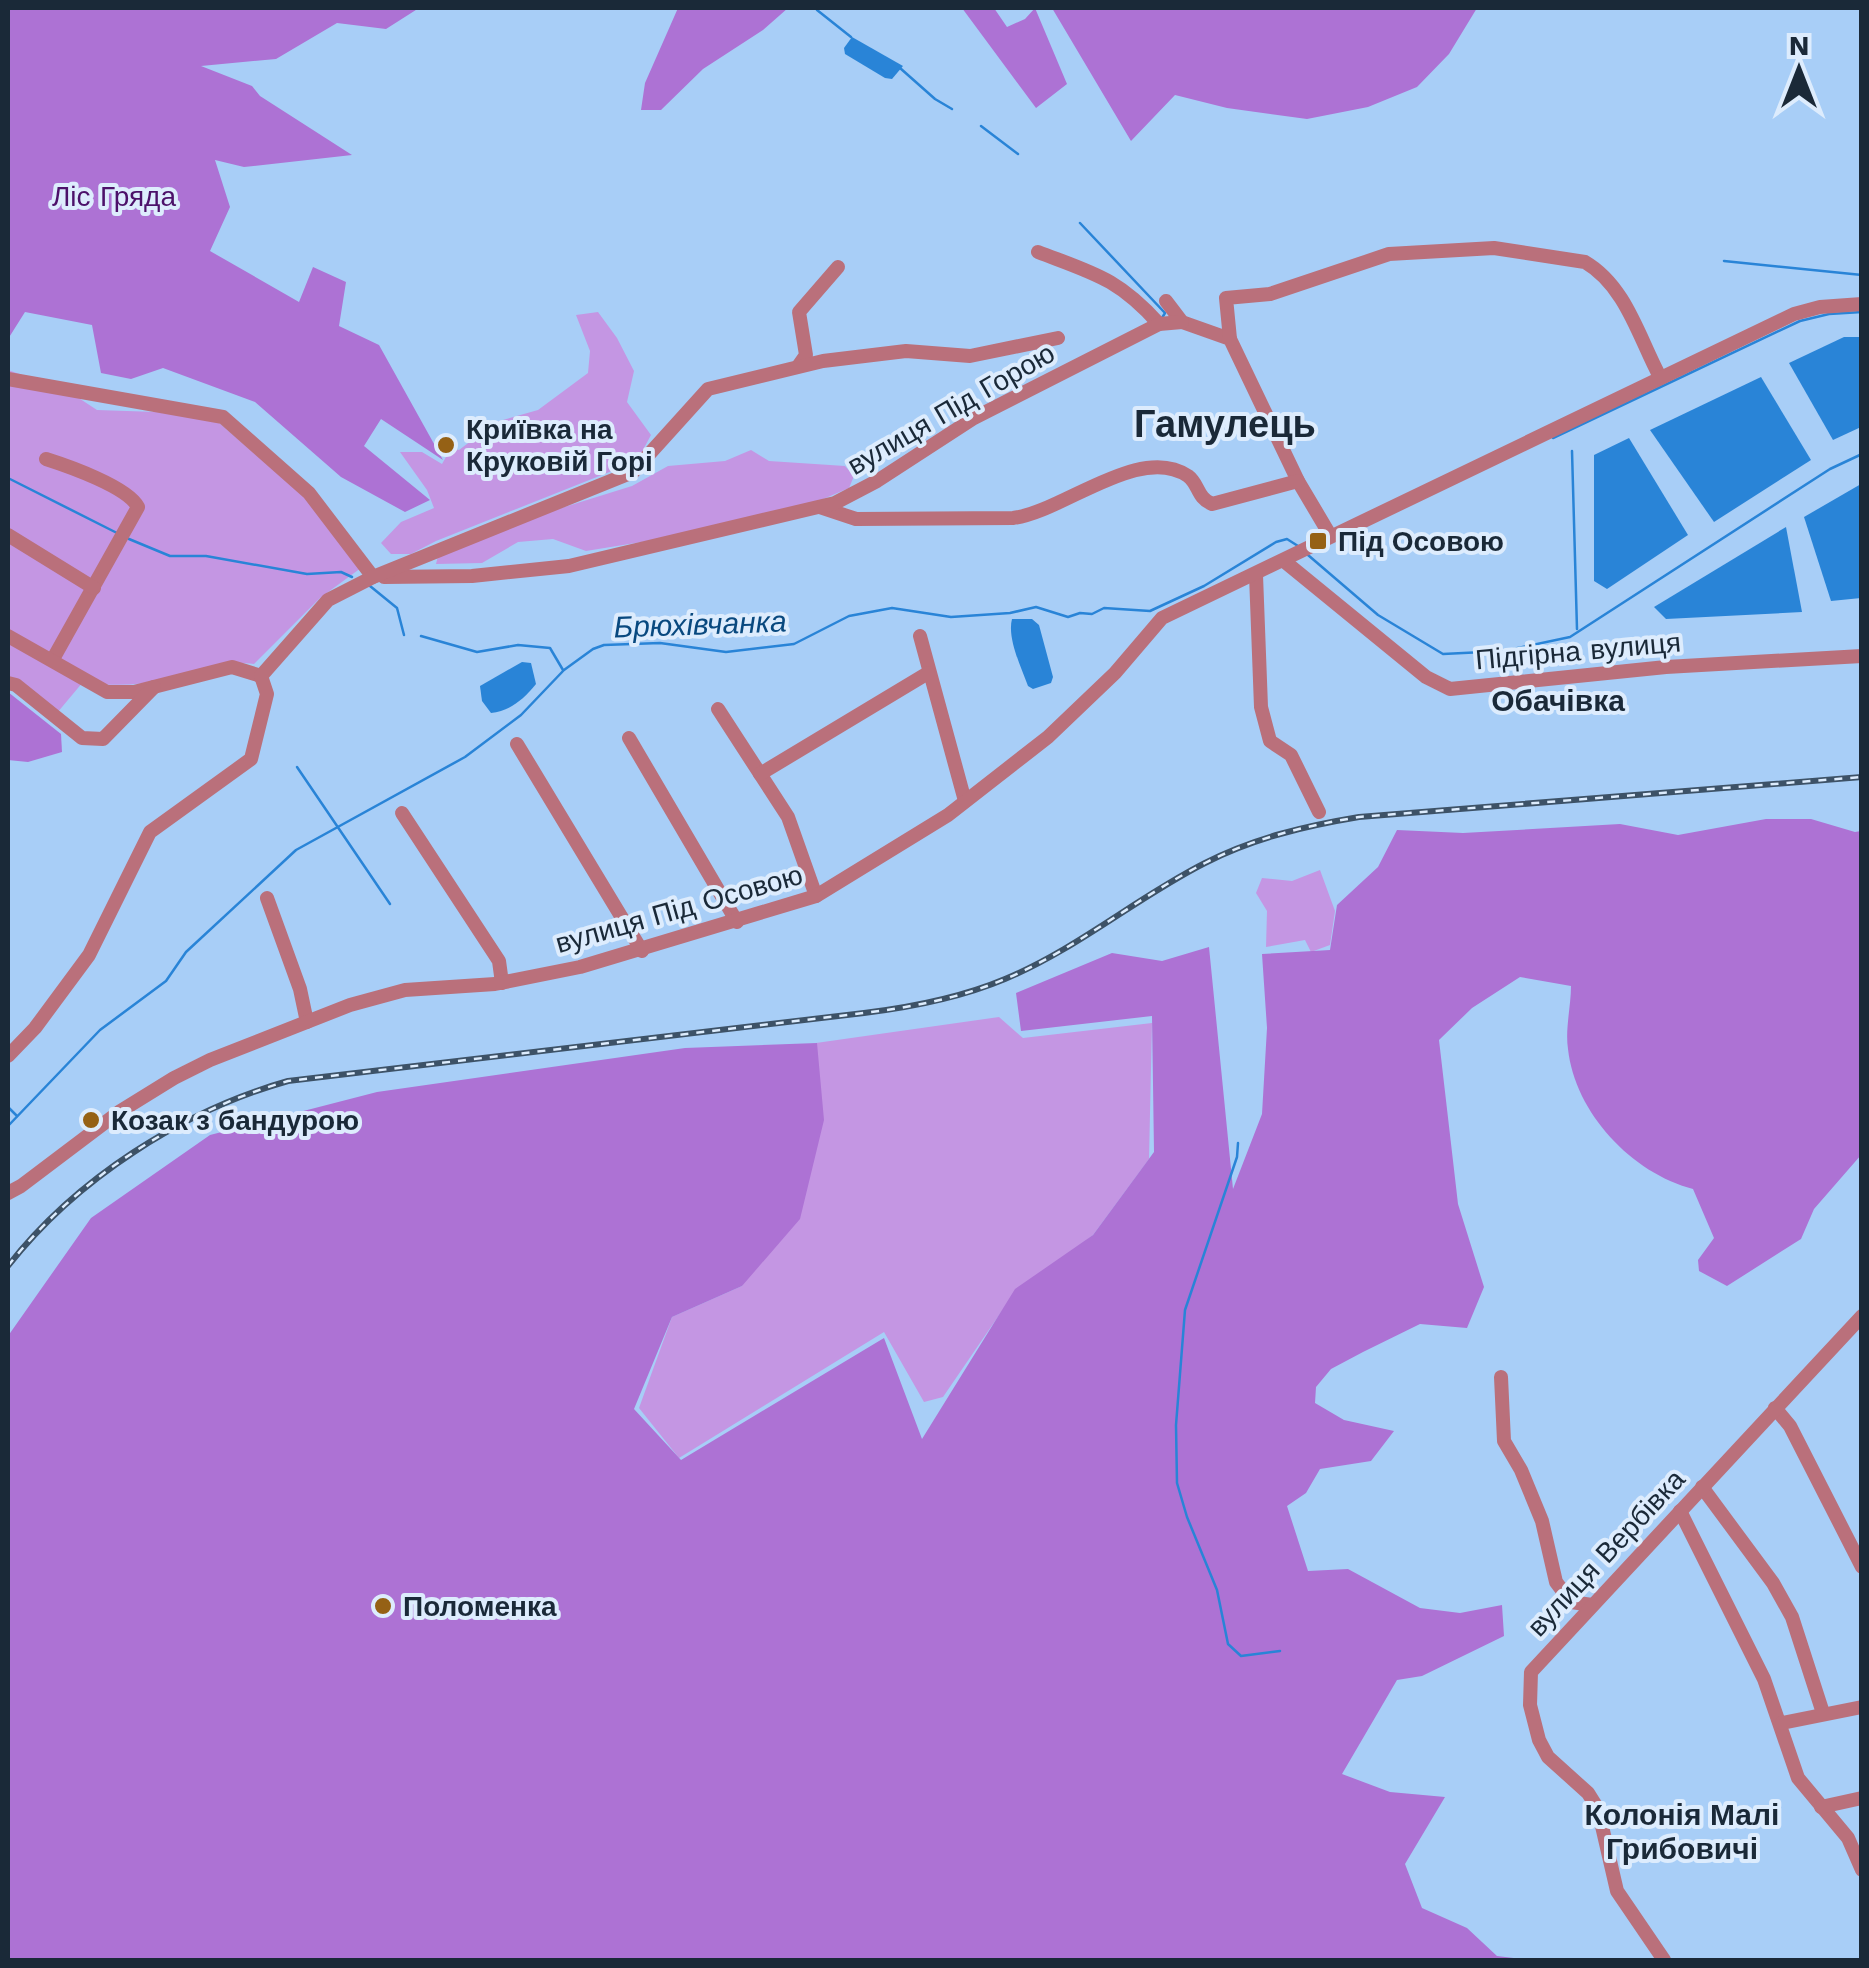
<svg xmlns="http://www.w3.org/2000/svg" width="1869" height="1968" font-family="'Work Sans',sans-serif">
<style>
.green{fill:#c496e3}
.forest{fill:#ad72d4}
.water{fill:#2984d7}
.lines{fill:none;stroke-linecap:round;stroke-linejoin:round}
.stream{stroke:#2984d7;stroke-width:2.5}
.minor{stroke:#ba707b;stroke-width:14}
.rail-casing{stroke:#3d5267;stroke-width:6}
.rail{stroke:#ddecfd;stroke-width:2.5;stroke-dasharray:8;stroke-linecap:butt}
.poi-dot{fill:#956115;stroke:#ddecfd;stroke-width:4}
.labels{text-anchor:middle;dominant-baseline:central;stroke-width:8;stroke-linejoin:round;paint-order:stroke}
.park-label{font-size:28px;fill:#4c116a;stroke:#ddecfd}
.street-label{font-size:28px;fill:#1a2938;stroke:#ddecfd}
.poi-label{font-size:28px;font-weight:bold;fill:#1a2938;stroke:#ddecfd;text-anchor:start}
.water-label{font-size:30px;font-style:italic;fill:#09497f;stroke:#ddecfd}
.neighbourhood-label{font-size:30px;font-weight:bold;fill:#1a2938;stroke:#ddecfd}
.district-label{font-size:38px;font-weight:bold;fill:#1a2938;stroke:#ddecfd}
</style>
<rect width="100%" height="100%" fill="#a8cef7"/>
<g class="green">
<polygon points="598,312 617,338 634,371 627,402 651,435 637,461 436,541 411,554 391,554 381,543 401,522 434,508 427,490 400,452 422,452 442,464 451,448 459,450 496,422 538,410 588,373 590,351 576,315"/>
<path d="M8,370L68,391L97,410L186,413L217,421L305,497L365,565L320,598L254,664C217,659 204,672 170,679C140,685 113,687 83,682L57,713L8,679Z"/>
<polygon points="751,450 769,461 845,466 854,476 849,488 821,500 660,539 586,551 553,539 518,542 482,563 436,564 438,556 542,514 632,486 668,466 725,461"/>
<polygon points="1320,870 1335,911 1330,945 1311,952 1305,940 1266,947 1267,911 1256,893 1262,878 1292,881"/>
<polygon points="999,1017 1023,1038 1152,1023 1149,1159 1093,1235 1008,1302 943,1397 924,1402 884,1332 679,1458 639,1408 672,1317 742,1286 823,1120 816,1043"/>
</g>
<g class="forest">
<polygon points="8,8 419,8 386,29 337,23 276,59 201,66 252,86 260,96 352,155 244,167 215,160 230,207 210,251 299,302 313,267 346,282 339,326 379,345 443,460 381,419 364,446 430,500 405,512 341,477 255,402 163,368 131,379 101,373 92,325 25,312 8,339"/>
<polygon points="678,8 788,8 763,30 703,69 661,110 641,110 645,83"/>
<polygon points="962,8 994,8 1007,27 1025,19 1035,8 1067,84 1036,108"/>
<polygon points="1052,8 1477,8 1449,54 1417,87 1368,107 1307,119 1227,108 1175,95 1131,141"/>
<polygon points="8,692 61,734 62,752 28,762 8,760"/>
<path d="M1766,819H1811L1855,832L1861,831V1155L1814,1209L1801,1239L1727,1286L1699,1271L1698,1260L1714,1238L1693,1189C1632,1173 1575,1113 1568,1049C1565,1029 1571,1006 1571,986L1520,977L1472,1008L1439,1040L1458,1204L1484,1287L1467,1328L1420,1324L1363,1352L1331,1369L1316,1387L1315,1403L1344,1420L1394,1431L1371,1461L1320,1469L1306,1493L1287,1506L1308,1571L1348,1569L1420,1608L1460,1613L1502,1605L1504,1636L1422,1676L1397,1680L1342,1774L1390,1792L1445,1797L1405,1864L1422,1908L1467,1928L1497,1956L1531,1960H8V1336L91,1218L210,1135L377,1092L685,1048L817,1043L824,1120L800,1219L742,1286L672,1317L634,1409L681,1460L884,1338L922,1439L1015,1289L1093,1235L1154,1152L1152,1016L1021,1031L1016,993L1112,953L1162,961L1209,947L1233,1189L1262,1114L1267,1028L1262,954L1330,950L1337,905L1378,867L1397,830L1463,833L1620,824L1678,835Z"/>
</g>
<g class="water">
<polygon points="852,37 903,66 892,79 885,78 845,54 844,48"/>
<polygon points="1844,337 1861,337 1861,427 1833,440 1789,363"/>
<polygon points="1761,377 1811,460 1714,522 1650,430"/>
<polygon points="1629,438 1688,535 1607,589 1594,581 1594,455"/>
<polygon points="1861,484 1861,598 1831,601 1804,517"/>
<polygon points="1786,527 1802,612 1666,619 1654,607"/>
<path d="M1012,619H1032L1039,625L1053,677L1051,683L1033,689L1028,686C1021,667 1007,638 1012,619Z"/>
<path d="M522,662L531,663L536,684C524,699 510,711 491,713L482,701L480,686Z"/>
</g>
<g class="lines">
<g class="stream">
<polyline points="817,10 851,37"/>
<polyline points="900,68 935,99 952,109"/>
<polyline points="981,126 1018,154"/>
<polyline points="1080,223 1165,313 1162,318"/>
<polyline points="1724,261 1862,275"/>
<polyline points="1553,438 1800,321 1829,314 1862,312"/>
<polyline points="1572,451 1577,629"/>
<polyline points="8,478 117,533"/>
<polyline points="129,539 170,556 206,556 307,574 341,572 352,577"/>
<polyline points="1308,555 1378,615 1443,654 1504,651 1570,637 1830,469 1862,454"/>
<polyline points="370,586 397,608 404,635"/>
<polyline points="421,636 477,652 518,645 550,648 563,670"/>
<polyline points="297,767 390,904"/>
<polyline points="8,1107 17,1116"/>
<polyline points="8,1126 100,1030 166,981 186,952 296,850 465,757 521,715 564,670 593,649 604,645 660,643 726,652 794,644 849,616 892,608 951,617 1010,613 1036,607 1068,617 1080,613 1092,614 1104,608 1150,611 1204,586 1276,542 1287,539 1298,546"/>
<polyline points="1238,1143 1237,1157 1185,1310 1176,1425 1177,1483 1187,1517 1217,1590 1228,1644 1241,1656 1280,1651"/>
</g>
<g class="minor">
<path d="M1038,252C1093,273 1118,278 1159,324"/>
<polyline points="1166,301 1182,322 1230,339 1298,481 1330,535"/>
<path d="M1230,339L1226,298L1270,294L1389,254L1494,248L1585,262C1626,286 1639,338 1660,377"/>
<polyline points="799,365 806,355 799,312 838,267"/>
<polyline points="8,379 223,417 309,493 373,577"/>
<path d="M46,459C68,466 128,487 138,507L53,659"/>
<path d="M820,507L856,519L1013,518C1063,512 1140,443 1188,476C1199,484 1197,498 1212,504L1298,481"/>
<polyline points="8,535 94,588"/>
<polyline points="1284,561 1426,677 1450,689 1666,667 1862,656"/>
<polyline points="1256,575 1261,707 1270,741 1291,755 1319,812"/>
<polyline points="384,577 472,576 569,566 835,503 877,481 974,418 1159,324 1182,322"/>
<polyline points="8,636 107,692 134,692 232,667 261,676"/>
<polyline points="920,636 965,801"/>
<polyline points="8,683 16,685 82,738 103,739 154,687"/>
<polyline points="718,709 788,817 816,896"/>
<polyline points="629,738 737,922"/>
<polyline points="517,744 642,951"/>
<polyline points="760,774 928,673"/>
<polyline points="402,813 499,961 502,983"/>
<polyline points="267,898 300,989 307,1022"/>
<polyline points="8,1056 35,1028 89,955 150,832 251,759 267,694 261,676 328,600 373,577 633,472 708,389 823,361 906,351 970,356 1058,338"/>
<polyline points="8,1193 21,1186 119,1112 174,1078 210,1060 350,1005 405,990 495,984 580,967 816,896 948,815 1048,737 1115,673 1162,618 1794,314 1820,307 1862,304"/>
<polyline points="1501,1377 1504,1441 1521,1470 1542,1521 1556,1582 1571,1602 1592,1605"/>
<polyline points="1775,1408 1790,1426 1862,1567"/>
<polyline points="1702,1487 1773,1583 1792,1617 1823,1713"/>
<polyline points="1680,1511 1764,1679 1798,1778 1848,1838 1862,1870"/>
<polyline points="1782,1723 1862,1707"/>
<polyline points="1821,1807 1862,1798"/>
<polyline points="1664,1960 1617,1891 1598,1809 1588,1793 1548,1757 1539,1740 1530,1705 1531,1672 1862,1316"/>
</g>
<defs>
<path id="rail" d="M8,1266C76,1179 182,1111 288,1081L864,1013C913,1007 960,998 1005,979C1077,949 1136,898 1205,863C1254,838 1305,826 1359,817L1862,777"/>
</defs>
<use href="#rail" class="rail-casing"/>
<use href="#rail" class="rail"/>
</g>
<g class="poi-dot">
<circle cx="446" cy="445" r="10"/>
<rect x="1308" y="531" width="20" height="20" rx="5"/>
<circle cx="91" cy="1120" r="10"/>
<circle cx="383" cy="1606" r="10"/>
</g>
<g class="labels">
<g class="park-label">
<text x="114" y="196">Ліс Гряда</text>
</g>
<g class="street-label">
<text transform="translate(951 409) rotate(-30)">вулиця Під Горою</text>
<text transform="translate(1578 651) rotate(-5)">Підгірна вулиця</text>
<text transform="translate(679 909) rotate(-16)">вулиця Під Осовою</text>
<text transform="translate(1606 1553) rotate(-47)">вулиця Вербівка</text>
</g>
<g class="poi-label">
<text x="466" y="429">Криївка на<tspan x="466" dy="32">Круковій Горі</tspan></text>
<text x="1338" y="541">Під Осовою</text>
<text x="111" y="1120">Козак з бандурою</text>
<text x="403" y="1606">Поломенка</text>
</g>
<g class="water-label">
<text transform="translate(700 624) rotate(-2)">Брюхівчанка</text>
</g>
<g class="neighbourhood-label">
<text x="1558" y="700">Обачівка</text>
<text x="1682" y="1814">Колонія Малі<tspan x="1682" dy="34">Грибовичі</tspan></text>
</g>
<g class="district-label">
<text x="1225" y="424">Гамулець</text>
</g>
</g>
<rect width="1869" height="1968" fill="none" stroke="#1a2938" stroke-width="20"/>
<g transform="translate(1799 70)" stroke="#ddecfd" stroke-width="8" paint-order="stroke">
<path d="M0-8L18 38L0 25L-18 38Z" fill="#1a2938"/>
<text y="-15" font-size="28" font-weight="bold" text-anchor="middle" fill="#1a2938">N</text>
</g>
</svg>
